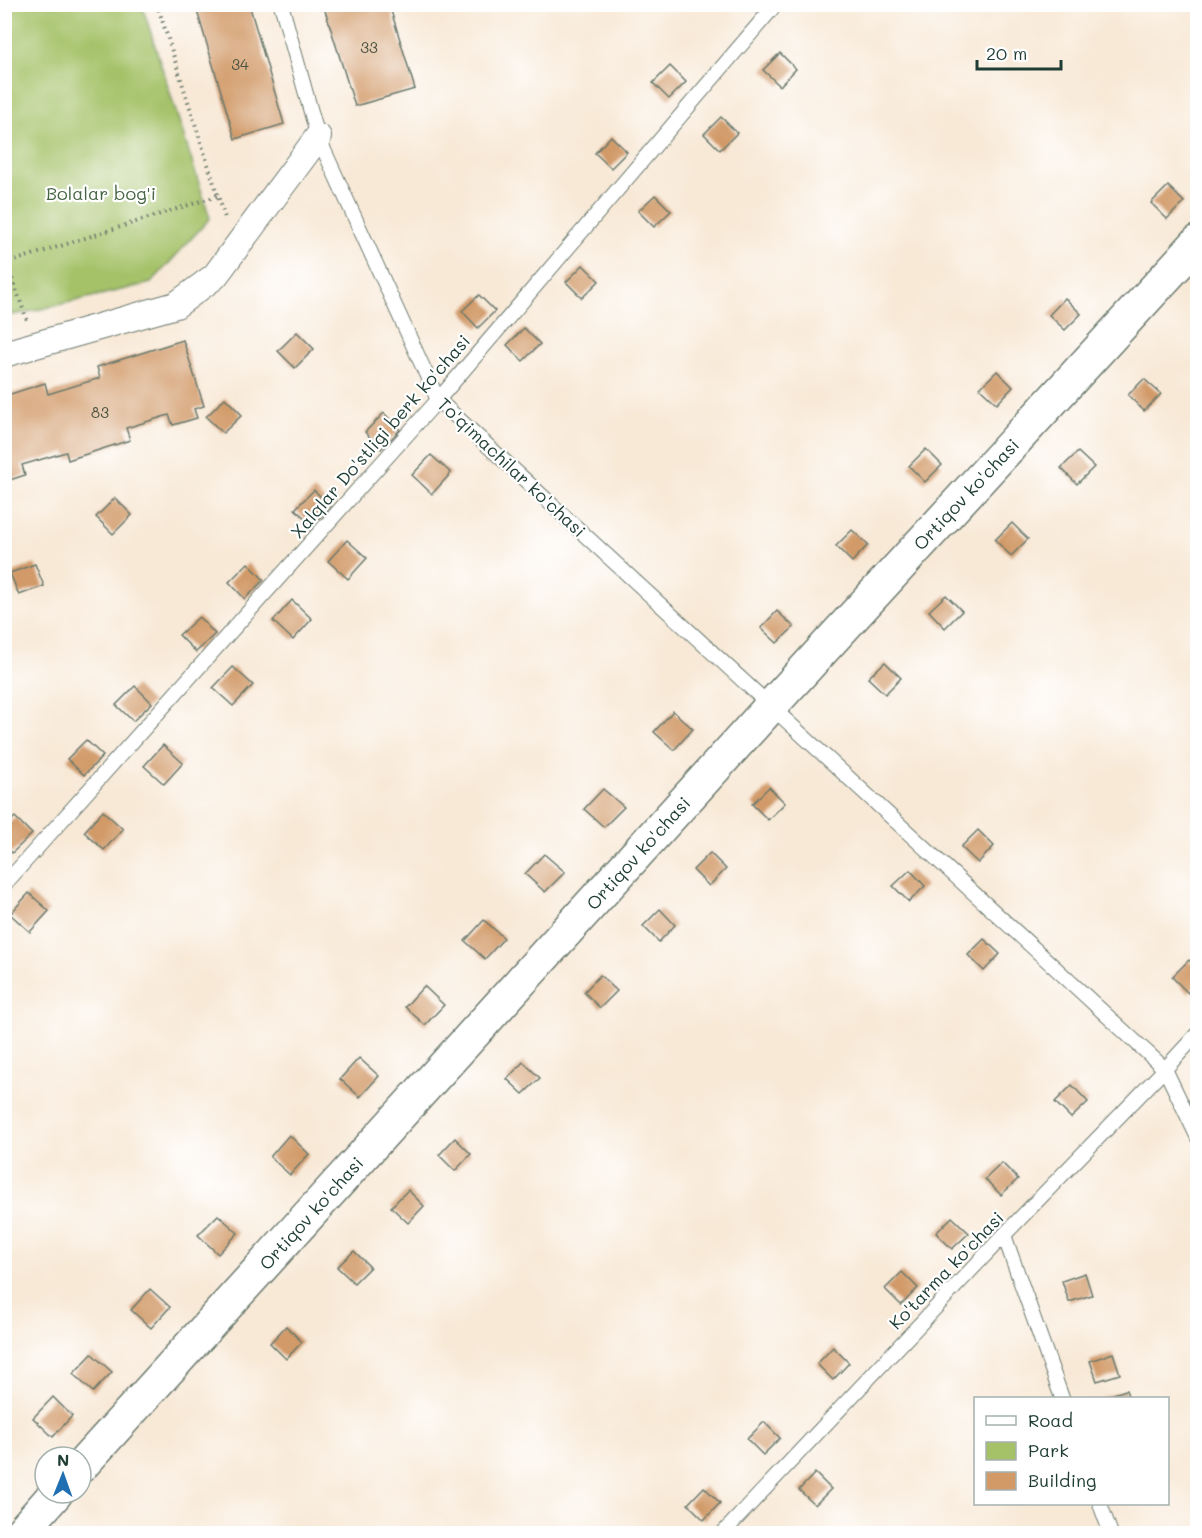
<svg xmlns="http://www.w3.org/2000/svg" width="1202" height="1538" font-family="Mali,sans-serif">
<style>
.green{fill:#a5c269;stroke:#62804e;stroke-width:1.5}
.building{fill:#d19a67}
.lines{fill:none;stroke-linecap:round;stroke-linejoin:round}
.service-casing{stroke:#6b796d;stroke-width:16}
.minor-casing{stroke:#6b796d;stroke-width:28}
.tertiary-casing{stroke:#6b796d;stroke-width:36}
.path{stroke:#6b796d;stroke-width:4;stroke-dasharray:1.5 4.5;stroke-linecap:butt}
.service{stroke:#fff;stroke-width:14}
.minor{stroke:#fff;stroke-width:26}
.tertiary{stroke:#fff;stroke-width:33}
.labels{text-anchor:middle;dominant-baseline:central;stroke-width:4.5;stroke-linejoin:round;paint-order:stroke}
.number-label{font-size:15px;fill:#4c5441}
.park-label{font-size:18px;fill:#476544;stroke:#fff}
.street-label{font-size:18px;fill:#1f3d34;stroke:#fff}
</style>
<rect width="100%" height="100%" fill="#fff"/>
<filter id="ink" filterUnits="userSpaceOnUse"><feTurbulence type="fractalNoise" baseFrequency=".0167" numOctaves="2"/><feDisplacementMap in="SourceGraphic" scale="12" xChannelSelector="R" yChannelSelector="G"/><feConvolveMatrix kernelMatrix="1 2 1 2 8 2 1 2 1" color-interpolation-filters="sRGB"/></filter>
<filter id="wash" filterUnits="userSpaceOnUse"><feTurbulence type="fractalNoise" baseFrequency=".008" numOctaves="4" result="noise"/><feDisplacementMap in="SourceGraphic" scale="24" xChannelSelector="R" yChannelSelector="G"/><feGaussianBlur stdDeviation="1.35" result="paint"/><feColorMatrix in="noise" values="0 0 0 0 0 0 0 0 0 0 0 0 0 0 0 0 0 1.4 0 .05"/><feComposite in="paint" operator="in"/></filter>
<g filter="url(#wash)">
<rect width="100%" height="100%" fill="#f8e9d7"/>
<polygon class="green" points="4,5 142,5 210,218 151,283 24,313 5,316"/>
<g id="blocks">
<g class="building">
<polygon points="195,4 249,4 284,124 235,139"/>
<polygon points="323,4 389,4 415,89 355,106"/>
<polygon points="780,53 796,69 780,86 763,70"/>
<polygon points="670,66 686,82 669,99 653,83"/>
<polygon points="721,117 737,133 720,150 704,134"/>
<polygon points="611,136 627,152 611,168 595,153"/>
<polygon points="1168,186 1184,202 1167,219 1151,203"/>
<polygon points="655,195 671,211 654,227 638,211"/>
<polygon points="583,265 599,281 582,298 566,282"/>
<polygon points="479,295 495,311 478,328 462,311"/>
<polygon points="1065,298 1081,314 1065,330 1049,315"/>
<polygon points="524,328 540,344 523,361 507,345"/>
<polygon points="297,332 314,349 295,368 278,351"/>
<polygon points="183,340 204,406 194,409 197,418 173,425 169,415 126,428 130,440 68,460 66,452 22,465 25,475 4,482 4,396 45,383 48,394 100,378 97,367"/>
<polygon points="997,371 1013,387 997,404 980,388"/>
<polygon points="1144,379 1161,394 1144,411 1128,395"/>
<polygon points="225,398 242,415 223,433 206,417"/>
<polygon points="384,413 400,430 381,449 365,432"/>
<polygon points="926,449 942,465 925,482 909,466"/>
<polygon points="1078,452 1094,467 1077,484 1061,468"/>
<polygon points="431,455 451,473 432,494 412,475"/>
<polygon points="314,490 331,507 312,525 295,509"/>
<polygon points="115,498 132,515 113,534 96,517"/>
<polygon points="1012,523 1028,539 1011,556 995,540"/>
<polygon points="852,530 868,545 852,562 836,546"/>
<polygon points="347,540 367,558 348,579 328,561"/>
<polygon points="248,563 264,580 245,599 229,582"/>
<polygon points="35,564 44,586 19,595 10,573"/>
<polygon points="946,595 962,611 945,628 929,611"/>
<polygon points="292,600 312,619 293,640 273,621"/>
<polygon points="777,611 794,627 777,643 761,628"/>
<polygon points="199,617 215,634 196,652 179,635"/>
<polygon points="885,662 901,678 885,694 868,678"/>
<polygon points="233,667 253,685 233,706 213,688"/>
<polygon points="135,686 152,703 133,721 116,705"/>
<polygon points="673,711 693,729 674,750 654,732"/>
<polygon points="86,740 103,756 84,775 67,759"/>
<polygon points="163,745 183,763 164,784 144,766"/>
<polygon points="769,787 785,803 768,820 752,804"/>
<polygon points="603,789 624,807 604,827 584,809"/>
<polygon points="103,811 123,829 104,850 84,832"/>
<polygon points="15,817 32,834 12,853 4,845 4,828"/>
<polygon points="978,830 994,846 978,863 961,847"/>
<polygon points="710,853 726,869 709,886 693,870"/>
<polygon points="544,854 565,872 545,892 525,874"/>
<polygon points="910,870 925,886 909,902 893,886"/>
<polygon points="29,893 49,911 30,932 10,914"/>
<polygon points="660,909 675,925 659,942 643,926"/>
<polygon points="484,920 504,938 485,959 465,941"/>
<polygon points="984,939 1000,954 984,971 968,955"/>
<polygon points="1189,960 1198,969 1198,983 1188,993 1172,977"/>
<polygon points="600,975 617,991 600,1008 584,992"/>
<polygon points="424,986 444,1005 425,1025 405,1007"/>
<polygon points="359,1058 379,1076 360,1097 340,1079"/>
<polygon points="523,1062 540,1078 523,1094 507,1079"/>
<polygon points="1072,1085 1088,1102 1071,1118 1055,1102"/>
<polygon points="289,1135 309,1154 290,1175 270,1157"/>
<polygon points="455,1138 471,1154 455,1171 439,1155"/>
<polygon points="1002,1163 1018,1179 1001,1195 985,1179"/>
<polygon points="408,1190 424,1206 408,1223 391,1207"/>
<polygon points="218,1215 238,1233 218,1254 198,1235"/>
<polygon points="952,1217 969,1233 952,1249 936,1233"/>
<polygon points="354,1251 370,1267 354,1283 337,1267"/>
<polygon points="902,1272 918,1288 901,1305 885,1289"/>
<polygon points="1085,1273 1092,1295 1069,1302 1062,1281"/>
<polygon points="150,1289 170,1307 151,1328 131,1310"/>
<polygon points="286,1326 302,1342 286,1359 270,1343"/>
<polygon points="833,1347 849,1363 833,1380 817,1364"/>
<polygon points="1113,1353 1120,1374 1097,1381 1090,1361"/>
<polygon points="92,1354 112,1372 93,1392 73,1374"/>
<polygon points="1126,1390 1129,1398 1101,1398"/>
<polygon points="53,1397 72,1416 53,1437 33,1418"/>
<polygon points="764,1422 780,1438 763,1455 747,1439"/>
<polygon points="815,1473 831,1489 815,1505 799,1490"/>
<polygon points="704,1487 720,1503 704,1520 688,1504"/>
</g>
</g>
</g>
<g filter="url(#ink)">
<use href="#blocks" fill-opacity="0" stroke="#6b796d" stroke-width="1.5"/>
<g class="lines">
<defs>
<g id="service">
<polyline points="281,4 318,137 438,400 1165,1069 1198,1138"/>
<polyline points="4,885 438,400 776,4"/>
<polyline points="1004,1235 1062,1398"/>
<polyline points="1100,1504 1111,1534"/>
<polyline points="722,1534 1004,1235 1165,1069 1198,1033"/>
</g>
<polyline id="minor" points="4,354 176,305 215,276 318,137"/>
<g id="tertiary">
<polyline points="81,1466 771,706 1198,242"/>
<polyline points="20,1534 56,1493"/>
</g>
</defs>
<use href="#service" class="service-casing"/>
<use href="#minor" class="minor-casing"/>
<use href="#tertiary" class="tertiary-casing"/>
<g class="path">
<polyline points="157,4 225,218"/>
<polyline points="4,256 27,320"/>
<polyline points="4,264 217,196"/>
</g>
<use href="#service" class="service"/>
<use href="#minor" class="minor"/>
<use href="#tertiary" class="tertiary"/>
</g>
</g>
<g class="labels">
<g class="number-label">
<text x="369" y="47">33</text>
<text x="240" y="64">34</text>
<text x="100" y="412">83</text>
</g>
<g class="park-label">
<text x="101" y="193">Bolalar bog'i</text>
</g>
<g class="street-label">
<text transform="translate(380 436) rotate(-49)">Xalqlar Do'stligi berk ko'chasi</text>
<text transform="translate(512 467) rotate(43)">To'qimachilar ko'chasi</text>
<text transform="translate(966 494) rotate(-47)">Ortiqov ko'chasi</text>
<text transform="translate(638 853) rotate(-48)">Ortiqov ko'chasi</text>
<text transform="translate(311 1213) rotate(-48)">Ortiqov ko'chasi</text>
<text transform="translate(946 1270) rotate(-46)">Ko'tarma ko'chasi</text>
</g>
</g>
<rect width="1202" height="1538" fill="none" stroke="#fff" stroke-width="24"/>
<rect x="974" y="1397" width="195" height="108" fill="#ffffff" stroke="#a5b1ae" stroke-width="1.5"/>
<rect x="986" y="1416" width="30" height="9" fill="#ffffff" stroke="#a5b1ae" stroke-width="1.5"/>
<text x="1028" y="1427" font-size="18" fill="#1f3d34">Road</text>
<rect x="986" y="1442" width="30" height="18" fill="#a5c269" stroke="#a5b1ae" stroke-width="1.5"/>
<text x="1028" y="1457" font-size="18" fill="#1f3d34">Park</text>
<rect x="986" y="1472" width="30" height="18" fill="#d19a67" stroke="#a5b1ae" stroke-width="1.5"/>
<text x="1028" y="1487" font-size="18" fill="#1f3d34">Building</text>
<g transform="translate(63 1475) rotate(1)"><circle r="28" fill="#ffffff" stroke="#a5b1ae" stroke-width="1.5"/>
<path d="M0-4.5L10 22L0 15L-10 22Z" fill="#1f6fb2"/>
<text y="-9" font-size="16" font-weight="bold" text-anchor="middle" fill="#1f3d34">N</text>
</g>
<path d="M977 60v9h84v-9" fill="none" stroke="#1f3d34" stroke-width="3"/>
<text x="986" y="60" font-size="18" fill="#1f3d34" stroke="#ffffff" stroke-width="4.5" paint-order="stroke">20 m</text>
</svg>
